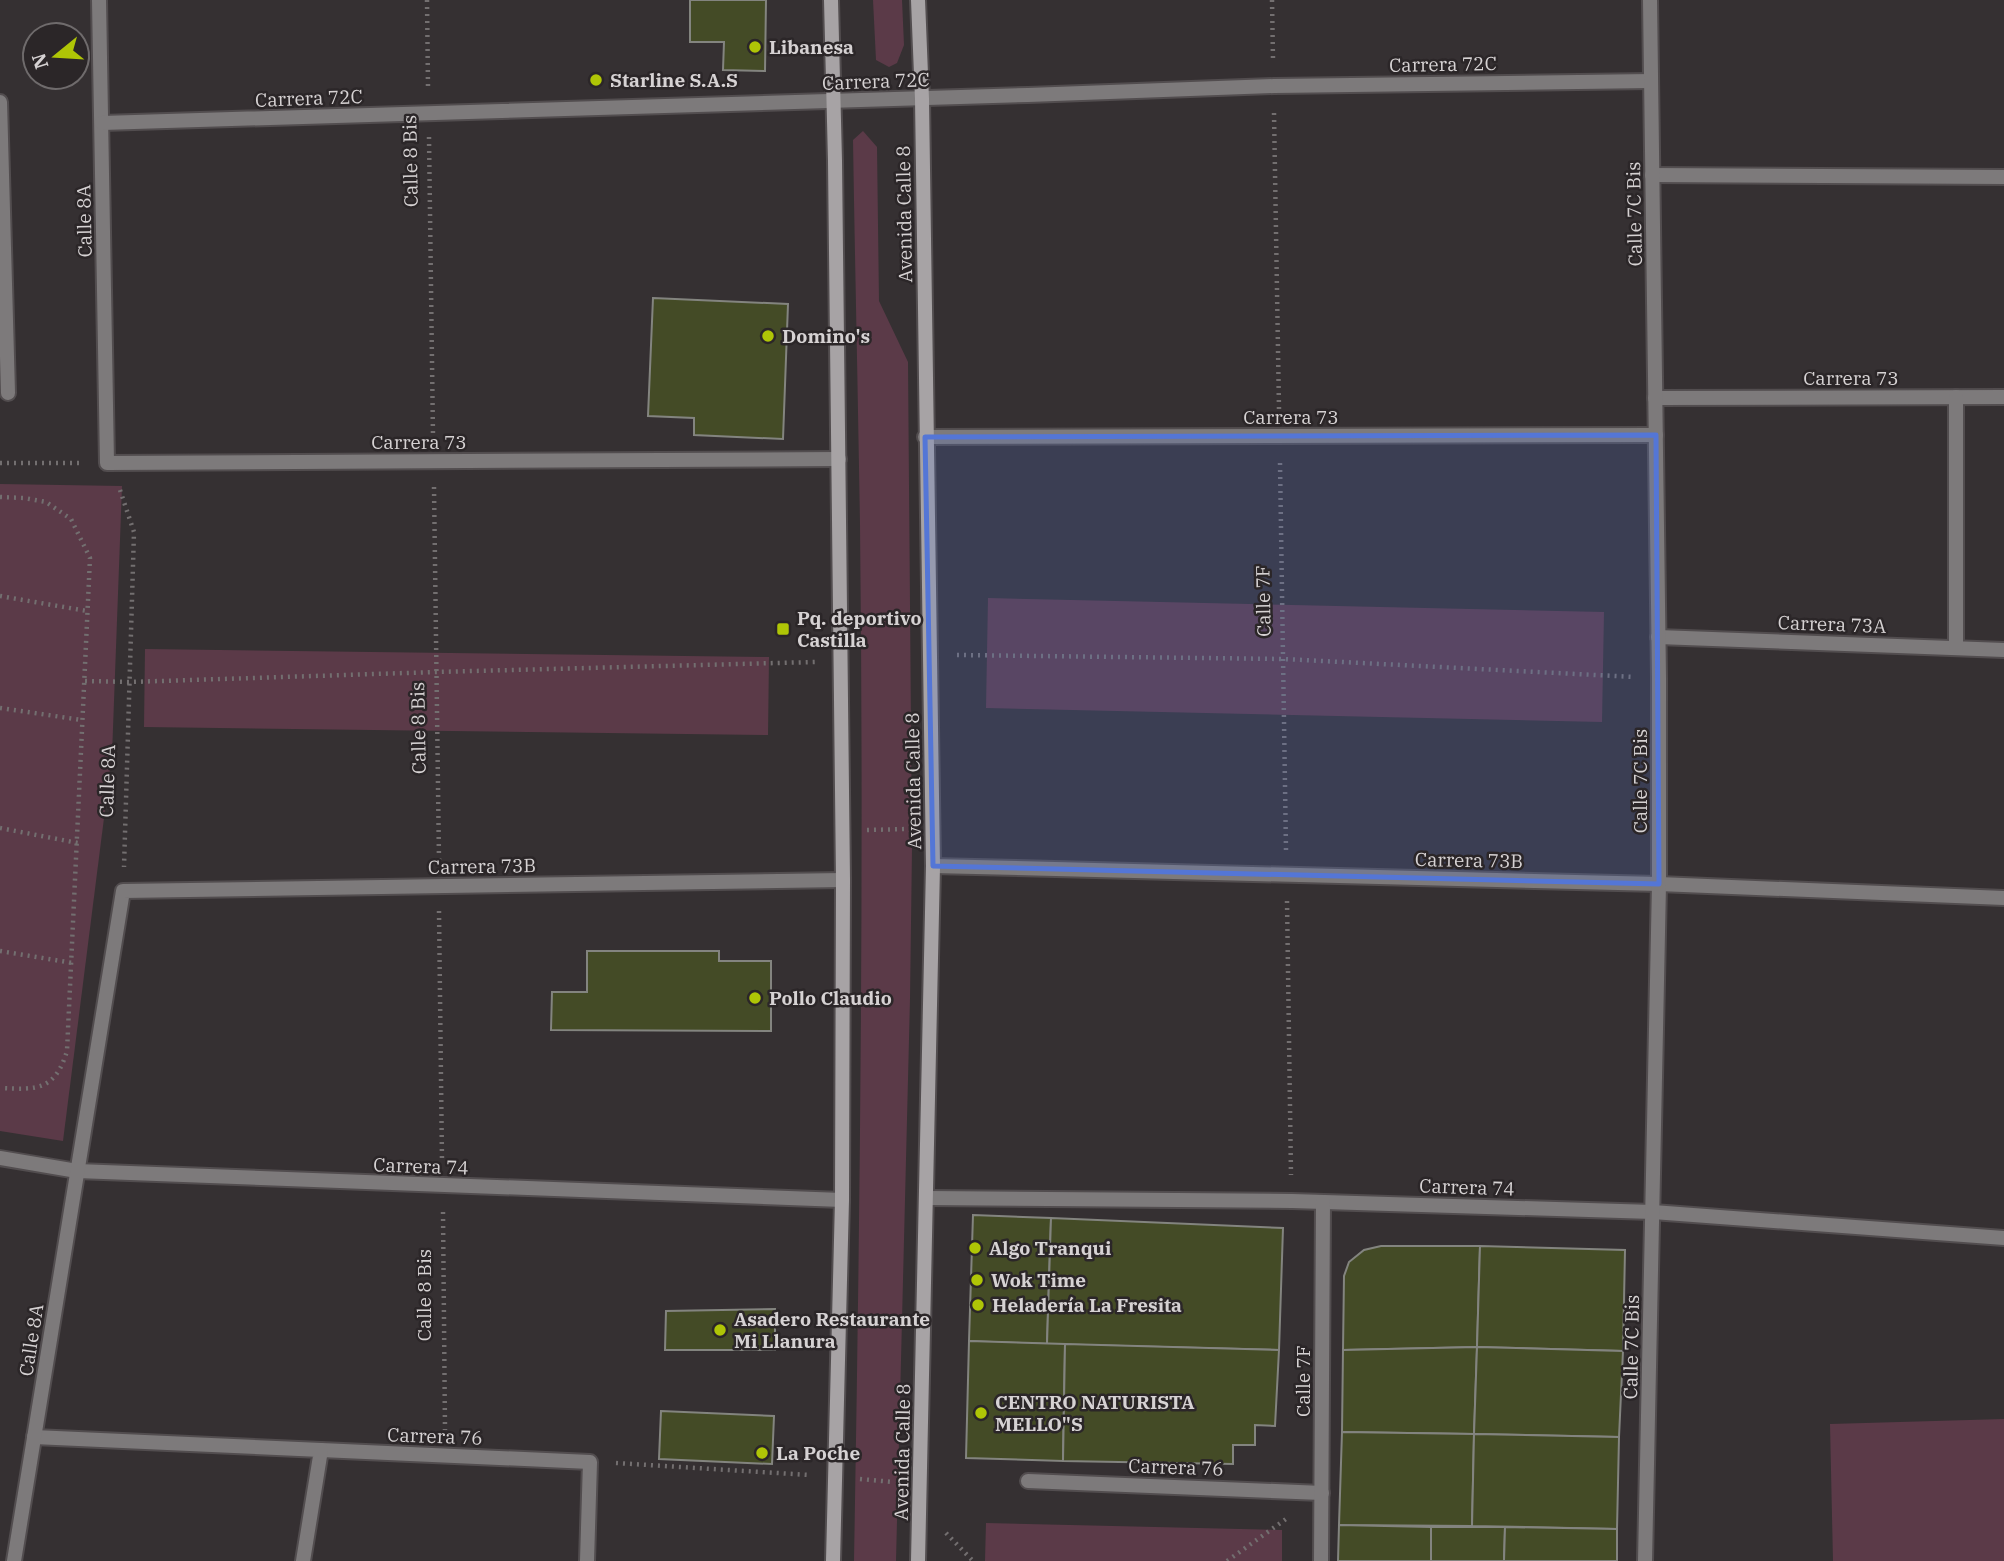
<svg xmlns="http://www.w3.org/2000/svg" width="2004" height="1561" font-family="'IBM Plex Serif',serif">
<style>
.green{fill:#5b3a48}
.building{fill:#444b26;stroke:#83847f;stroke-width:2}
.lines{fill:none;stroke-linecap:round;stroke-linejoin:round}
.lane-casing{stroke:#524d4f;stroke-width:18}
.street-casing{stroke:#524d4f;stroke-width:18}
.secondary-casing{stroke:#524d4f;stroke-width:18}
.path{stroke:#736f70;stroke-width:4.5;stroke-dasharray:2 5;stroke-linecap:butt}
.lane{stroke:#7d7a7b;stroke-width:14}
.street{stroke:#7d7a7b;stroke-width:14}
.secondary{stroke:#a7a3a5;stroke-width:14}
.marked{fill:#5476d6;fill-opacity:0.2;stroke:#5476d6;stroke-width:5;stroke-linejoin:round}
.poi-dot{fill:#afc506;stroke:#2b2628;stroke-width:2.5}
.labels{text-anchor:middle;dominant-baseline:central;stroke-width:5;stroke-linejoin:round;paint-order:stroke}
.poi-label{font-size:19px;font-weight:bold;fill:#d6d2d3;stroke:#2b2628;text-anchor:start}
.street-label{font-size:19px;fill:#d6d2d3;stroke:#2b2628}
</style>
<rect width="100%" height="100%" fill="#353032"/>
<g class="green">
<polygon points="873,0 902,0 904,45 897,63 889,67 876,60"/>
<path d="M863,131L877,147L879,301L908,362L912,848L910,999L896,1561H854C860,1216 864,871 860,525C858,397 855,268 853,140Z"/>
<polygon points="0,484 122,486 112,755 63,1141 0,1131"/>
<polygon points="988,598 1604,612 1602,722 986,708"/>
<polygon points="145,649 769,657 768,735 144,727"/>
<polygon points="2004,1419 2004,1561 1833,1561 1830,1424"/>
<polygon points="986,1523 1282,1530 1282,1561 985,1561"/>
</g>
<g class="building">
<polygon points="690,0 766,0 765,71 723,70 724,42 690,42"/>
<polygon points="653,298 788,304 783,439 694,435 694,418 648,416"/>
<polygon points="587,951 719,951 719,961 771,961 771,1031 551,1030 552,992 587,992"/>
<polygon points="973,1215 1051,1218 1047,1344 969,1341"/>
<polygon points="1051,1218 1283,1228 1279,1350 1047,1344"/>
<polygon points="1381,1246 1480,1246 1477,1347 1343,1350 1344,1276 1349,1262 1364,1250"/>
<polygon points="1480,1246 1625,1250 1623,1351 1477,1347"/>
<polygon points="775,1309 775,1350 665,1350 666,1311"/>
<polygon points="969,1341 1065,1344 1063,1461 966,1458"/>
<polygon points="1065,1344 1279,1350 1275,1426 1255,1425 1255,1445 1233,1445 1233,1464 1063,1461"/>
<polygon points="1477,1347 1474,1434 1342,1432 1343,1350"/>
<polygon points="1477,1347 1623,1351 1619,1437 1474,1434"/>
<polygon points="661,1411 774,1416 772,1464 659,1459"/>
<polygon points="1342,1432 1474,1434 1472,1526 1339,1525"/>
<polygon points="1474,1434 1619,1437 1617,1529 1472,1526"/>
<polygon points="1339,1525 1431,1527 1431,1561 1338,1561"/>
<polygon points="1431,1527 1505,1527 1504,1561 1431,1561"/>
<polygon points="1505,1527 1617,1529 1617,1561 1504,1561"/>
</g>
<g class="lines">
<defs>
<g id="lane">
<polyline points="0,102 8,393"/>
<polyline points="1653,1212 2004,1238"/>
<polyline points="321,1450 590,1462 587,1561"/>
</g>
<g id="street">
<polyline points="99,0 107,463 839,459"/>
<polyline points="102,123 1028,95 1274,86 1651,81"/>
<polyline points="1652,175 2004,177"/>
<polyline points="1655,398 2004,397"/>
<polyline points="925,437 1656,435"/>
<polyline points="1658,637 2004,650"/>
<polyline points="1956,647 1956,397"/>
<polyline points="933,866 1659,884 2004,898"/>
<polyline points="0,1158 77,1171 842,1200"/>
<polyline points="927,1198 1292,1201 1653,1212"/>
<polyline points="34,1437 321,1450 303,1561"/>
<polyline points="1028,1481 1322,1493"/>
<polyline points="14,1561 123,891 843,880"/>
<polyline points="1321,1561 1323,1202"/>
<polyline points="1645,1561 1659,884 1659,678 1650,0"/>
</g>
<g id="secondary">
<polyline points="831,0 835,161 843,880 842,1200 833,1561"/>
<polyline points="918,0 922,99 933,866 918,1561"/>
</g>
</defs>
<use href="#lane" class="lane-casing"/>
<use href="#street" class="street-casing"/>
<use href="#secondary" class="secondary-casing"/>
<g class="path">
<polyline points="427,0 428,87"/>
<polyline points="1272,0 1273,59"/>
<polyline points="1274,113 1279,409"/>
<polyline points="429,137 433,436"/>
<polyline points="0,463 83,463"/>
<polyline points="1280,463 1286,850"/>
<polyline points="434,487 439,860"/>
<polyline points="120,490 134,532 124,867"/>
<path d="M0,497L24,498L46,502L71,519L90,558L67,1051C55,1090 38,1090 0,1088"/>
<polyline points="0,596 87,611"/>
<polyline points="957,655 1283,659 1635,677"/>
<polyline points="85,681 130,682 436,672 815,662"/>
<polyline points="0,708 82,720"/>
<polyline points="0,828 78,843"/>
<polyline points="867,830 907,829"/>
<polyline points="1287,901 1291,1175"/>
<polyline points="439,911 442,1161"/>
<polyline points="0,951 73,963"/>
<polyline points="443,1212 445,1430"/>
<polyline points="616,1463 809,1475"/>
<polyline points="860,1479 893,1482"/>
<polyline points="946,1533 973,1561"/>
<polyline points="1227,1561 1286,1519"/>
</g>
<use href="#lane" class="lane"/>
<use href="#street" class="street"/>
<use href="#secondary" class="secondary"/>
</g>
<path class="marked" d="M1656,435L1659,884L933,866L925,437Z"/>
<g class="poi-dot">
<circle cx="755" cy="47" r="7"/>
<circle cx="596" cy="80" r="7"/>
<circle cx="768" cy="336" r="7"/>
<rect x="776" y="622" width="14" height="14" rx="3.5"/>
<circle cx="755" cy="998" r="7"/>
<circle cx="975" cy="1248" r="7"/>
<circle cx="977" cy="1280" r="7"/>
<circle cx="978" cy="1305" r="7"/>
<circle cx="720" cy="1330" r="7"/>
<circle cx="981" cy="1413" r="7"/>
<circle cx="762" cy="1453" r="7"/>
</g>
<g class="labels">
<g class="poi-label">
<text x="769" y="47">Libanesa</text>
<text x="610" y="80">Starline S.A.S</text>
<text x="782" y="336">Domino's</text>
<text x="797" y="618">Pq. deportivo<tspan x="797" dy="22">Castilla</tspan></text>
<text x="769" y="998">Pollo Claudio</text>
<text x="989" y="1248">Algo Tranqui</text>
<text x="991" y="1280">Wok Time</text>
<text x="992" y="1305">Heladería La Fresita</text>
<text x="734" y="1319">Asadero Restaurante<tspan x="734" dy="22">Mi Llanura</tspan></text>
<text x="995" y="1402">CENTRO NATURISTA<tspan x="995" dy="22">MELLO"S</tspan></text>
<text x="776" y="1453">La Poche</text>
</g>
<g class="street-label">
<text transform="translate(1443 64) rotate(-1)">Carrera 72C</text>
<text transform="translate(876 81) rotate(-2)">Carrera 72C</text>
<text transform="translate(309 98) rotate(-2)">Carrera 72C</text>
<text transform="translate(410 161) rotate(-91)">Calle 8 Bis</text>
<text transform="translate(904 214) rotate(-91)">Avenida Calle 8</text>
<text transform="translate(1634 214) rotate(-91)">Calle 7C Bis</text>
<text transform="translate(84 221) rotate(-91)">Calle 8A</text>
<text x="1851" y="378">Carrera 73</text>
<text x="1291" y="417">Carrera 73</text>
<text x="419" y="442">Carrera 73</text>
<text transform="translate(1263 601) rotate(-91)">Calle 7F</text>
<text transform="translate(1832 624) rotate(2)">Carrera 73A</text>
<text transform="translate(418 728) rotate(-91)">Calle 8 Bis</text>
<text transform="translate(107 781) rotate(-88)">Calle 8A</text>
<text transform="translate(913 781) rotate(-91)">Avenida Calle 8</text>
<text transform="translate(1640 781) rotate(-90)">Calle 7C Bis</text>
<text transform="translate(1469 860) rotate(1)">Carrera 73B</text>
<text transform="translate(482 866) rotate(-1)">Carrera 73B</text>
<text transform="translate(421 1166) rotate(2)">Carrera 74</text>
<text transform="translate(1467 1187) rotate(2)">Carrera 74</text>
<text transform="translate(424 1295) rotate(-90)">Calle 8 Bis</text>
<text transform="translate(31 1340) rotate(-81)">Calle 8A</text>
<text transform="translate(1631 1347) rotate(-89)">Calle 7C Bis</text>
<text transform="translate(1303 1381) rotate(-90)">Calle 7F</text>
<text transform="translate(435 1436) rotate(2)">Carrera 76</text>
<text transform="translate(902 1452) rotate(-89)">Avenida Calle 8</text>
<text transform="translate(1176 1467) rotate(2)">Carrera 76</text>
</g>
</g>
<g transform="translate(56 56) rotate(252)"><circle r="33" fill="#2b2628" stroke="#6f6b6c" stroke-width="2"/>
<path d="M0-5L12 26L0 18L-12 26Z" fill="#afc506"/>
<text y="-10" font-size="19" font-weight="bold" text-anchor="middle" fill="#d6d2d3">N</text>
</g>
</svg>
